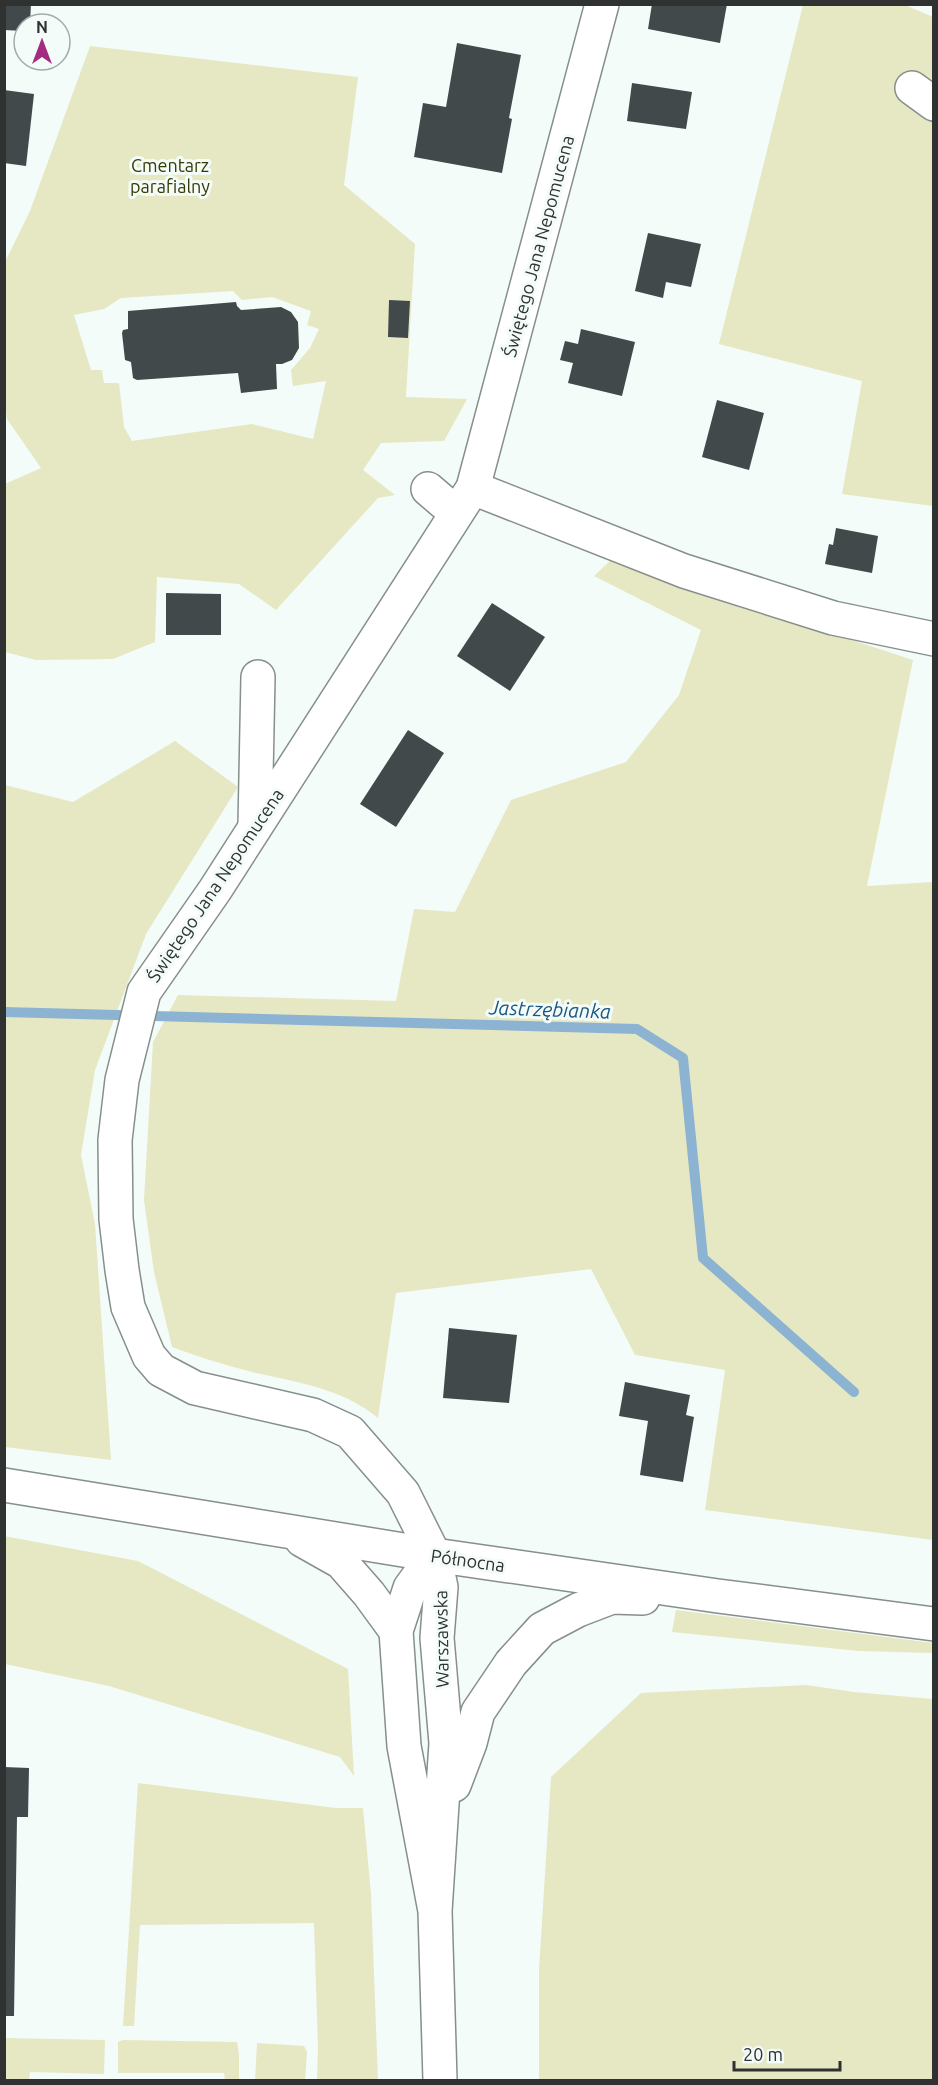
<svg xmlns="http://www.w3.org/2000/svg" width="938" height="2085" font-family="Ubuntu,sans-serif">
<style>
.green{fill:#e5e8c3;fill-rule:evenodd}
.lines{fill:none;stroke-linecap:round;stroke-linejoin:round}
.stream{stroke:#8db3d2;stroke-width:10}
.building{fill:#41494b}
.minor-casing{stroke:#868f8c;stroke-width:36}
.minor{stroke:#fff;stroke-width:33}
.labels{text-anchor:middle;dominant-baseline:central;stroke-width:6;stroke-linejoin:round;paint-order:stroke}
.park-label{font-size:18px;fill:#383a02;stroke:#f3fcf9}
.street-label{font-size:18px;fill:#2f3231;stroke:#f3fcf9}
.water-label{font-size:20px;font-style:italic;fill:#1b5780;stroke:#f3fcf9}
</style>
<rect width="100%" height="100%" fill="#f3fcf9"/>
<g class="green">
<polygon points="803,5 905,5 933,17 933,506 842,494 862,381 719,344"/>
<path d="M90,46L358,77L344,185L415,244L406,397L467,399L444,441L381,443L363,470L395,495L378,498L276,610L239,584L157,577L155,642L113,659L36,660L5,652V484L41,468L7,419L4,391V264L30,211ZM233,291L242,300L272,297L311,311L307,325L319,329L310,348L291,370L293,386L326,381L313,439L252,424L132,441L124,427L119,383H104L102,370H91L74,315L104,309L121,298Z"/>
<path d="M616,555L700,590L913,660L867,886L933,882V1540L705,1510L725,1370L635,1355L591,1269L396,1293L378,1418C342,1388 296,1382 252,1372C225,1365 199,1357 172,1347L154,1272L144,1200L153,1042L178,995L396,1001L414,909L455,912L511,800L626,762L679,695L701,630L594,576Z"/>
<polygon points="175,741 238,787 146,934 95,1070 81,1155 95,1224 111,1460 5,1447 5,785 73,802"/>
<polygon points="4,1536 138,1561 348,1669 354,1776 340,1757 109,1686 5,1664"/>
<polygon points="676,1610 933,1643 933,1653 859,1651 672,1632"/>
<polygon points="806,1685 854,1692 933,1699 933,2080 539,2080 539,1970 551,1777 641,1693"/>
<polygon points="138,1783 336,1808 363,1808 371,1894 378,2080 317,2080 318,2048 314,1923 140,1925 134,2026 123,2026"/>
<polygon points="5,2038 105,2040 104,2074 30,2072 29,2080 5,2080"/>
<polygon points="123,2040 237,2042 239,2054 239,2080 225,2080 224,2073 118,2073 118,2042"/>
<polygon points="257,2043 304,2046 307,2052 305,2080 255,2080"/>
</g>
<g class="lines">
<polyline class="stream" points="4,1012 637,1029 683,1058 703,1258 854,1392"/>
</g>
<g class="building">
<polygon points="4,4 31,4 30,24 24,24 24,31 4,30"/>
<polygon points="652,4 727,4 720,43 648,29"/>
<polygon points="457,43 521,55 509,118 512,119 502,173 414,157 423,103 446,107"/>
<polygon points="632,83 692,92 686,129 627,121"/>
<polygon points="4,90 34,94 26,166 4,163"/>
<polygon points="648,233 701,244 691,287 666,282 663,298 635,291"/>
<polygon points="389,300 410,301 408,338 388,337"/>
<polygon points="236,302 237,306 241,310 281,307 291,312 298,322 299,348 292,360 282,364 276,364 277,389 241,393 238,373 137,380 133,378 131,362 125,360 122,333 123,330 128,329 128,311"/>
<polygon points="581,329 635,342 622,396 568,383 573,363 560,360 565,341 578,344"/>
<polygon points="717,400 764,413 749,470 702,457"/>
<polygon points="836,528 878,536 872,573 825,564 829,544 833,545"/>
<polygon points="166,593 221,594 221,635 166,635"/>
<polygon points="492,603 545,637 510,691 457,656"/>
<polygon points="408,730 444,753 396,827 360,804"/>
<polygon points="449,1328 517,1335 509,1403 443,1398"/>
<polygon points="625,1382 690,1395 686,1415 694,1417 683,1482 640,1475 648,1421 619,1416"/>
<polygon points="4,1767 29,1768 28,1817 17,1817 14,2016 4,2016"/>
</g>
<g class="lines">
<defs>
<g id="minor">
<polyline points="912,88 934,104"/>
<polyline points="473,488 684,571 833,618 934,639"/>
<polyline points="428,489 456,513"/>
<polyline points="255,826 258,677"/>
<polyline points="4,1485 434,1555 718,1596 934,1624"/>
<polyline points="302,1540 341,1562 369,1594 396,1631"/>
<polyline points="434,1555 403,1493 350,1432 313,1415 195,1388 161,1370 149,1356 128,1307 122,1270 116,1219 115,1140 122,1080 144,992 215,890 473,488 602,4"/>
<polyline points="454,1785 470,1743 478,1712 511,1663 542,1629 578,1610 612,1597 643,1598"/>
<polyline points="435,1911 404,1746 396,1631 410,1588 434,1555 441,1587 437,1638 446,1743 435,1911 440,2080"/>
</g>
</defs>
<use href="#minor" class="minor-casing"/>
<use href="#minor" class="minor"/>
</g>
<g class="labels">
<g class="park-label">
<text x="170" y="165">Cmentarz<tspan x="170" dy="21">parafialny</tspan></text>
</g>
<g class="street-label">
<text transform="translate(538 246) rotate(-75)">Świętego Jana Nepomucena</text>
<text transform="translate(215 885) rotate(-56)">Świętego Jana Nepomucena</text>
<text transform="translate(468 1560) rotate(8)">Północna</text>
<text transform="translate(441 1639) rotate(-91)">Warszawska</text>
</g>
<g class="water-label">
<text transform="translate(550 1009) rotate(2)">Jastrzębianka</text>
</g>
</g>
<rect width="938" height="2085" fill="none" stroke="#2f3231" stroke-width="12"/>
<g transform="translate(42 42)"><circle r="28" fill="#f3fcf9" stroke="#a5aba9" stroke-width="1.5"/>
<path d="M0-4.5L10 22L0 15L-10 22Z" fill="#a42b82"/>
<text y="-9" font-size="16" font-weight="bold" text-anchor="middle" fill="#2f3231">N</text>
</g>
<path d="M734 2061v9h106v-9" fill="none" stroke="#2f3231" stroke-width="3"/>
<text x="743" y="2061" font-size="18" fill="#2f3231" stroke="#f3fcf9" stroke-width="4.5" paint-order="stroke">20 m</text>
</svg>
